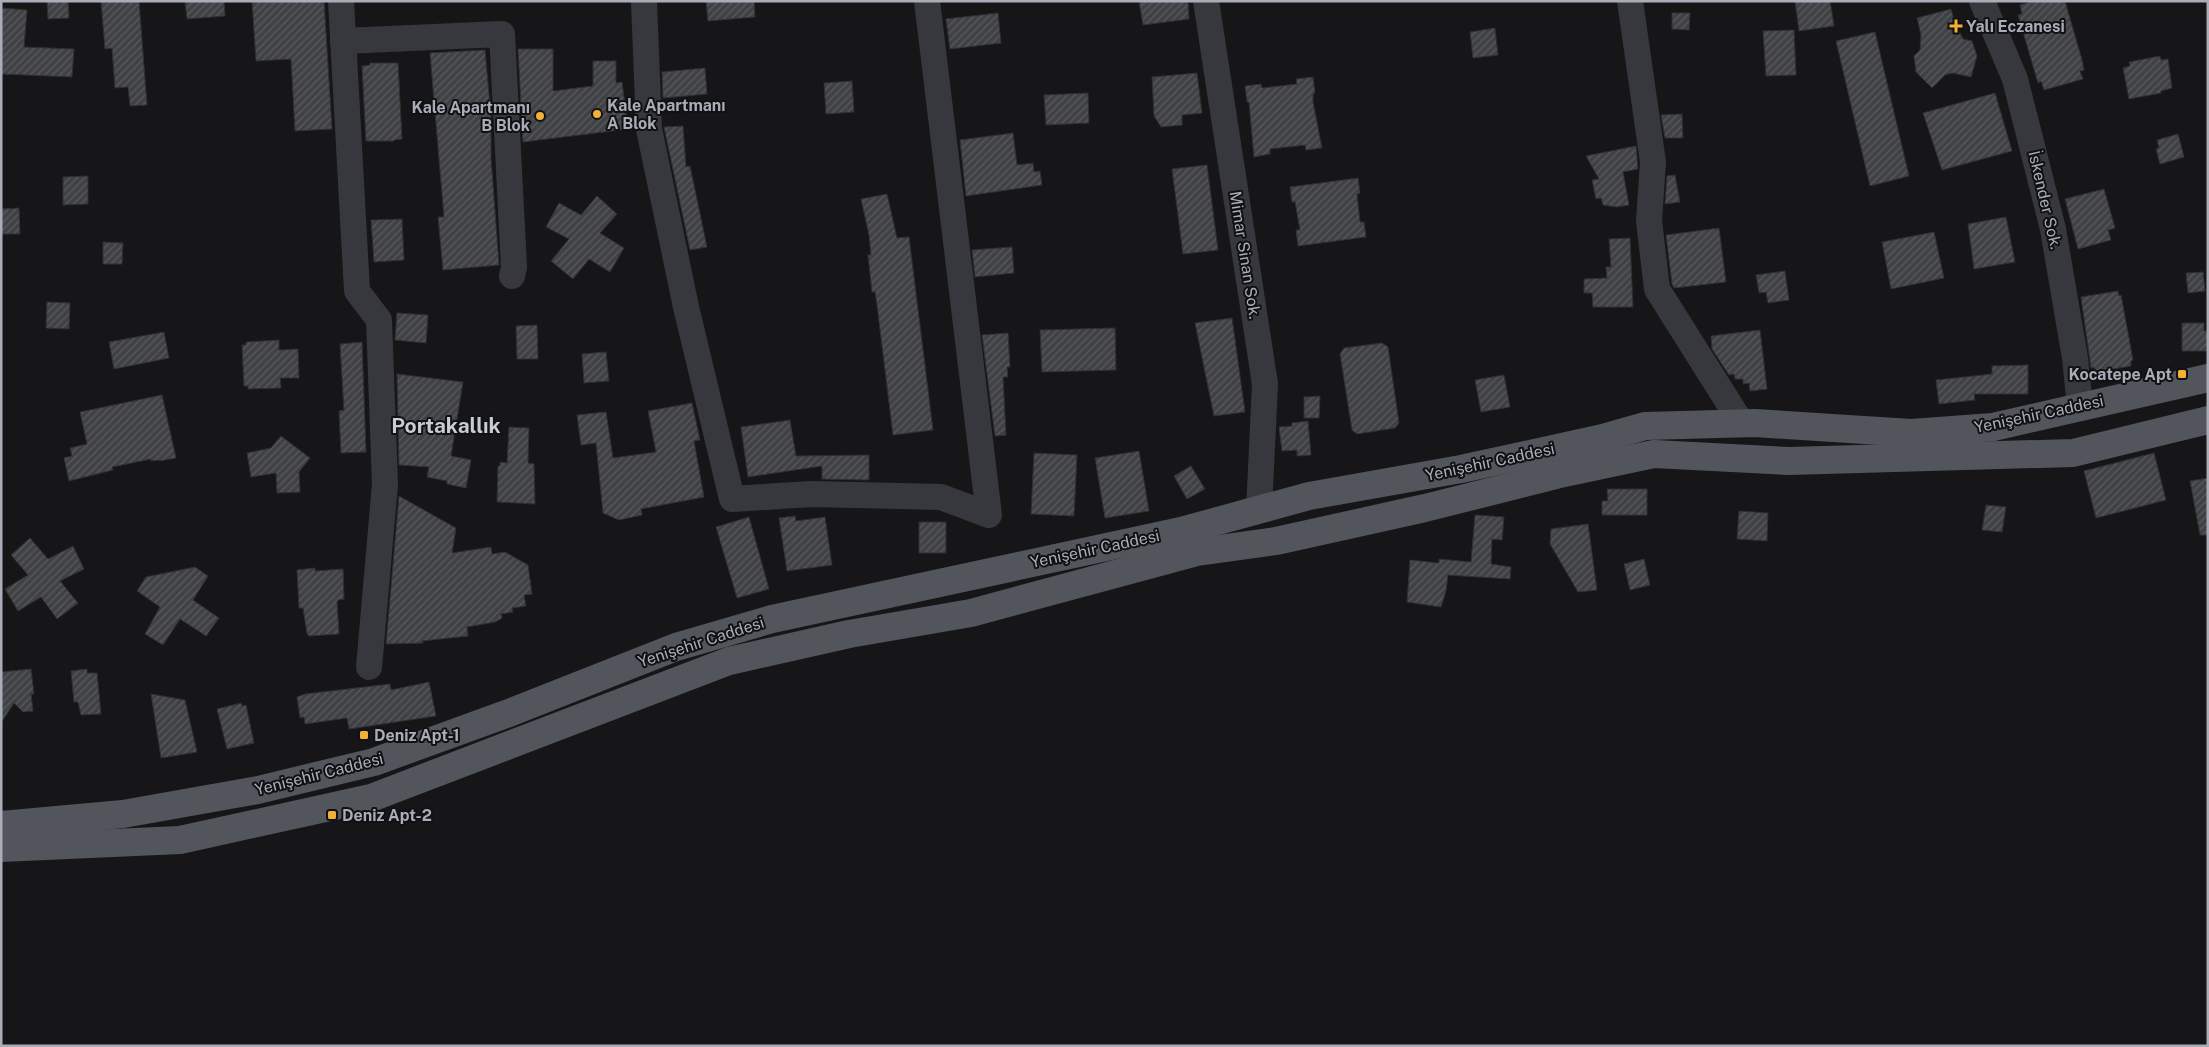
<svg xmlns="http://www.w3.org/2000/svg" width="2209" height="1047" font-family="'Public Sans',sans-serif">
<style>
.building{fill:url(#building-hatch);stroke:#303034}
.lines{fill:none;stroke-linecap:round;stroke-linejoin:round}
.minor{stroke:#37383d;stroke-width:26}
.major{stroke:#53555c;stroke-width:28}
.poi-dot{fill:#f2b134;stroke:#111113;stroke-width:2}
.labels{text-anchor:middle;dominant-baseline:central;stroke-width:4;stroke-linejoin:round;paint-order:stroke}
.poi-label{font-size:16px;font-weight:bold;fill:#a8adb8;stroke:#111113;text-anchor:start}
.street-label{font-size:16px;fill:#a8adb8;stroke:#111113}
.district-label{font-size:21px;font-weight:bold;fill:#c9ccd4;stroke:#111113}
</style>
<defs>
<pattern id="building-hatch" width="6" height="6" patternUnits="userSpaceOnUse" patternTransform="scale(1.25)"><rect width="6" height="6" fill="#404145"/><path d="M-1 1l2-2M0 6l6-6M5 7l2-2" fill="none" stroke="#595a5e"/></pattern>
</defs>
<rect width="100%" height="100%" fill="#161618"/>
<g class="building">
<polygon points="47,1 68,1 69,18 48,19"/>
<polygon points="101,1 139,1 147,105 130,106 128,87 115,88 112,48 105,49"/>
<polygon points="185,1 224,1 225,16 187,19"/>
<polygon points="252,1 324,1 332,129 295,131 291,59 256,61"/>
<polygon points="706,1 754,1 755,17 708,21"/>
<polygon points="1139,1 1188,1 1189,19 1143,25"/>
<polygon points="1795,1 1830,1 1834,26 1799,31"/>
<polygon points="2033,1 2065,1 2082,60 2084,70 2080,71 2083,79 2044,90 2041,81 2038,83 2018,15 2022,14 2020,5"/>
<polygon points="1,8 27,10 24,47 74,49 72,77 1,74"/>
<polygon points="1951,9 1955,23 1963,39 1972,41 1977,56 1971,77 1953,73 1945,75 1932,88 1916,72 1914,56 1920,50 1921,35 1917,18"/>
<polygon points="998,13 1001,43 950,49 946,19"/>
<polygon points="1672,13 1690,13 1689,30 1672,29"/>
<polygon points="1495,28 1498,55 1473,58 1470,32"/>
<polygon points="1794,30 1796,75 1766,76 1763,31"/>
<polygon points="1875,32 1909,176 1870,186 1836,41"/>
<polygon points="518,49 553,49 553,91 593,86 593,61 616,61 616,83 622,82 628,129 523,142"/>
<polygon points="485,50 491,117 491,158 499,265 443,270 438,217 444,217 430,53"/>
<polygon points="2160,56 2161,60 2168,59 2172,88 2161,91 2161,93 2129,99 2123,68 2130,66 2129,62"/>
<polygon points="370,63 398,63 402,139 394,140 394,141 366,141 362,66 370,65"/>
<polygon points="705,68 707,94 663,98 662,72"/>
<polygon points="1197,73 1202,113 1182,115 1182,125 1161,127 1154,116 1152,77"/>
<polygon points="1313,77 1315,93 1313,94 1313,102 1322,148 1306,150 1305,145 1270,149 1270,154 1254,157 1249,102 1247,102 1245,86 1261,84 1262,88 1297,84 1296,79"/>
<polygon points="852,81 854,112 826,114 824,83"/>
<polygon points="1088,93 1089,123 1046,125 1044,95"/>
<polygon points="1995,93 2012,151 1942,170 1923,113"/>
<polygon points="1682,114 1683,138 1665,138 1661,115"/>
<polygon points="683,126 686,167 690,166 707,247 690,250 664,127"/>
<polygon points="1013,133 1017,165 1033,163 1034,172 1040,171 1042,185 966,196 960,140"/>
<polygon points="2178,134 2184,157 2160,164 2156,149 2159,148 2157,140"/>
<polygon points="1636,146 1638,169 1623,172 1629,205 1617,207 1603,205 1601,198 1596,199 1592,180 1599,179 1586,156"/>
<polygon points="1207,165 1218,250 1183,254 1172,169"/>
<polygon points="1675,175 1680,202 1665,204 1667,176"/>
<polygon points="88,176 88,204 63,205 63,177"/>
<polygon points="1358,178 1360,193 1357,194 1360,222 1364,222 1366,237 1298,246 1296,230 1300,230 1295,202 1292,202 1290,187"/>
<polygon points="2104,189 2115,228 2108,230 2111,240 2078,249 2065,199"/>
<polygon points="887,194 897,238 909,237 933,430 893,435 877,305 875,292 872,292 868,255 871,255 869,235 861,199"/>
<polygon points="597,196 617,214 600,233 624,248 610,272 589,259 573,279 551,261 569,239 546,227 559,203 581,215"/>
<polygon points="19,208 20,234 1,234 1,209"/>
<polygon points="2006,217 2015,262 1974,269 1968,224"/>
<polygon points="402,219 404,260 374,262 371,220"/>
<polygon points="1719,228 1726,282 1674,288 1672,284 1666,235"/>
<polygon points="1934,232 1944,278 1891,289 1882,242"/>
<polygon points="1630,238 1633,307 1593,307 1592,293 1584,293 1584,279 1607,278 1606,267 1611,267 1609,239"/>
<polygon points="103,242 123,243 122,264 103,264"/>
<polygon points="1012,247 1014,273 975,277 972,250"/>
<polygon points="1785,271 1789,300 1768,303 1766,292 1759,293 1756,275"/>
<polygon points="2203,272 2205,291 2188,293 2186,273"/>
<polygon points="2118,291 2119,296 2121,295 2133,360 2131,361 2131,366 2095,372 2094,367 2091,368 2081,297"/>
<polygon points="47,302 70,303 69,329 46,328"/>
<polygon points="397,313 428,315 426,343 395,340"/>
<polygon points="1232,318 1245,412 1214,416 1195,323"/>
<polygon points="2182,323 2204,323 2204,331 2208,331 2208,351 2182,351"/>
<polygon points="537,325 538,359 517,359 516,326"/>
<polygon points="1115,328 1116,370 1042,372 1040,330"/>
<polygon points="1760,330 1767,389 1750,391 1749,383 1743,384 1743,379 1735,379 1734,374 1729,375 1712,349 1711,336"/>
<polygon points="164,332 169,358 114,369 109,342"/>
<polygon points="1008,333 1010,367 1007,367 1008,377 1003,377 1006,435 995,436 982,335"/>
<polygon points="279,340 279,350 298,349 299,378 280,378 281,388 248,389 248,386 244,386 242,345 246,345 246,342"/>
<polygon points="362,342 366,452 341,453 339,411 344,410 340,344"/>
<polygon points="1382,343 1388,347 1399,423 1395,428 1357,434 1352,430 1340,354 1344,348"/>
<polygon points="606,352 609,381 584,383 582,354"/>
<polygon points="2028,365 2028,394 1974,394 1975,400 1939,404 1936,380 1992,374 1992,366"/>
<polygon points="397,374 463,382 451,456 471,460 466,488 447,484 447,481 427,477 429,467 399,465"/>
<polygon points="1504,375 1510,407 1481,412 1475,380"/>
<polygon points="162,395 176,458 159,461 159,460 151,461 151,459 112,467 113,470 69,481 64,458 72,456 70,448 87,444 80,412"/>
<polygon points="1320,396 1319,418 1304,418 1304,397"/>
<polygon points="692,403 700,440 694,441 704,497 641,509 642,515 619,520 603,513 596,443 581,445 577,415 606,412 613,458 656,452 648,411"/>
<polygon points="790,420 796,456 869,455 869,480 822,479 822,466 748,477 741,427"/>
<polygon points="1308,421 1311,455 1297,456 1297,450 1282,451 1279,427 1292,426 1292,423"/>
<polygon points="509,427 529,428 528,463 534,464 535,504 497,502 498,466 500,466 500,462 507,463"/>
<polygon points="281,436 310,458 299,472 300,492 277,493 276,473 251,477 247,453 271,448"/>
<polygon points="1139,451 1149,511 1105,518 1095,458"/>
<polygon points="1034,453 1077,455 1074,516 1031,514"/>
<polygon points="2154,453 2166,500 2096,518 2084,471"/>
<polygon points="1191,466 1205,489 1187,499 1174,476"/>
<polygon points="2208,478 2208,535 2200,535 2190,481"/>
<polygon points="1607,489 1647,489 1647,515 1602,515 1602,501 1608,501"/>
<polygon points="399,496 456,528 452,553 491,547 492,554 505,552 528,565 532,594 524,595 526,606 512,608 513,612 501,614 502,618 495,622 467,627 468,636 422,641 423,643 386,644"/>
<polygon points="1986,505 2006,507 2002,532 1982,530"/>
<polygon points="1739,511 1768,513 1767,541 1737,539"/>
<polygon points="1475,515 1504,517 1502,540 1492,539 1491,564 1511,567 1510,579 1448,575 1446,591 1441,607 1407,602 1410,560 1439,563 1439,559 1471,562"/>
<polygon points="795,516 796,521 825,517 832,565 787,571 779,518"/>
<polygon points="749,517 769,589 737,598 716,527"/>
<rect x="919" y="522" width="27" height="31"/>
<polygon points="1588,524 1597,590 1578,592 1550,544 1551,529"/>
<polygon points="30,538 48,559 73,546 84,569 60,581 78,603 57,619 41,597 18,611 5,589 28,575 11,555"/>
<polygon points="1644,559 1650,585 1630,590 1624,564"/>
<polygon points="195,567 208,576 193,600 219,618 206,636 180,619 163,645 145,634 160,607 137,591 146,577"/>
<polygon points="315,568 315,571 343,569 344,599 338,600 337,602 339,634 309,636 307,634 303,608 299,608 297,570"/>
<polygon points="31,669 34,694 31,694 33,711 23,712 14,703 1,723 1,672"/>
<polygon points="87,669 87,673 97,673 101,714 81,715 78,702 74,702 71,671"/>
<polygon points="429,682 436,716 349,729 347,718 305,724 304,717 300,718 297,697 305,694 390,684 391,690"/>
<polygon points="151,694 185,700 197,752 161,758"/>
<polygon points="241,703 242,706 246,705 254,743 227,749 217,709"/>
</g>
<g class="lines">
<g class="minor">
<polyline points="341,1 357,291 379,320 385,484 369,667"/>
<polyline points="644,1 649,129 686,307 732,499 812,494 941,497 989,515 927,1"/>
<polyline points="1206,1 1265,384 1259,510"/>
<polyline points="1630,1 1653,162 1649,221 1657,289 1742,424"/>
<polyline points="1982,1 2015,79 2053,229 2075,358 2080,407"/>
<polyline points="343,41 502,34 514,267 512,276"/>
</g>
<g class="major">
<polyline points="1,825 123,814 258,790 374,762 509,713 676,647 772,619 1181,531 1309,496 1461,469 1603,438 1645,426 1755,423 1911,433 1993,427 2208,378"/>
<polyline points="1,848 180,840 371,798 729,661 849,634 971,613 1197,552 1276,541 1425,508 1564,473 1654,454 1789,461 2073,453 2208,420"/>
</g>
</g>
<g class="poi-dot">
<path d="M1953.5 18.5h5v5h5v5h-5v5h-5v-5h-5v-5h5z"/>
<circle cx="597" cy="114" r="5"/>
<circle cx="540" cy="116" r="5"/>
<rect x="2177" y="369" width="10" height="10" rx="2.5"/>
<rect x="359" y="730" width="10" height="10" rx="2.5"/>
<rect x="327" y="810" width="10" height="10" rx="2.5"/>
</g>
<g class="labels">
<g class="poi-label">
<text x="1966" y="26">Yalı Eczanesi</text>
<text x="607" y="105">Kale Apartmanı<tspan x="607" dy="18">A Blok</tspan></text>
<text x="530" y="107" text-anchor="end">Kale Apartmanı<tspan x="530" dy="18">B Blok</tspan></text>
<text x="2172" y="374" text-anchor="end">Kocatepe Apt</text>
<text x="374" y="735">Deniz Apt-1</text>
<text x="342" y="815">Deniz Apt-2</text>
</g>
<g class="street-label">
<text transform="translate(2045 200) rotate(77)">İskender Sok.</text>
<text transform="translate(1245 255) rotate(81)">Mimar Sinan Sok.</text>
<text transform="translate(2039 414) rotate(-12)">Yenişehir Caddesi</text>
<text transform="translate(1490 462) rotate(-12)">Yenişehir Caddesi</text>
<text transform="translate(1095 549) rotate(-12)">Yenişehir Caddesi</text>
<text transform="translate(701 642) rotate(-18)">Yenişehir Caddesi</text>
<text transform="translate(319 774) rotate(-14)">Yenişehir Caddesi</text>
</g>
<g class="district-label">
<text x="446" y="425">Portakallık</text>
</g>
</g>
<rect width="2209" height="1047" fill="none" stroke="#a8adb8" stroke-width="5"/>
</svg>
